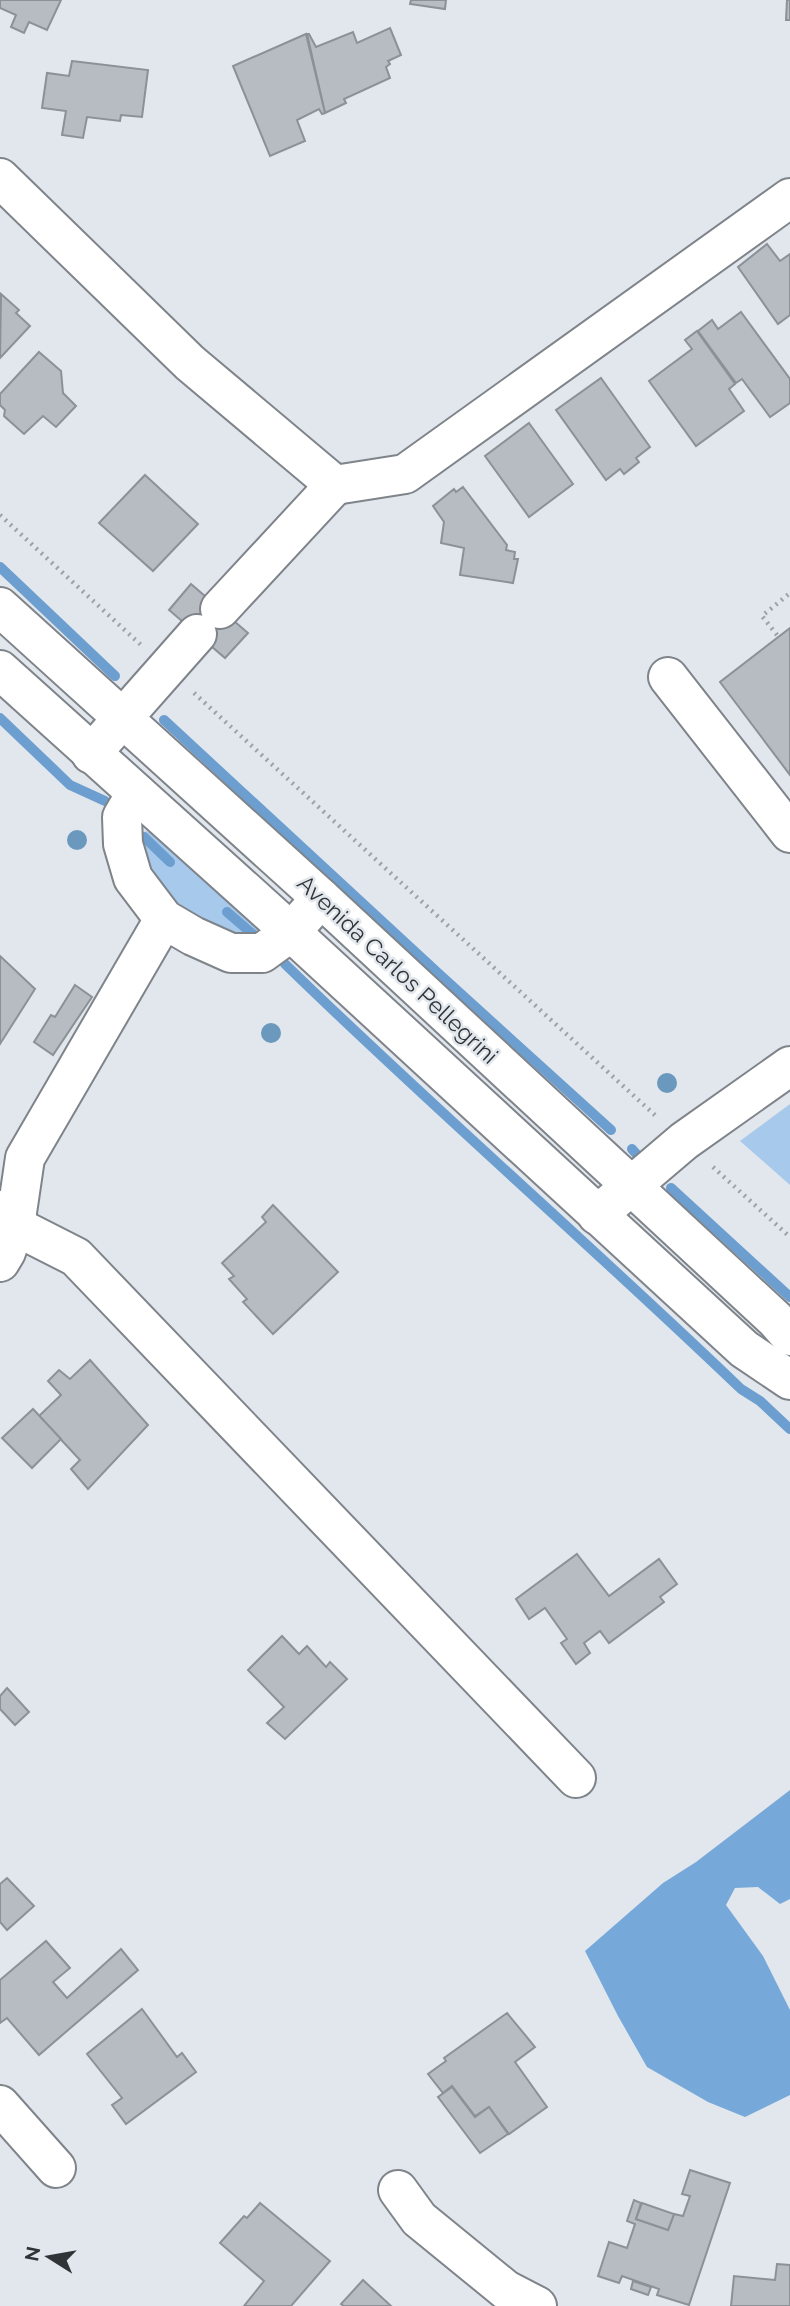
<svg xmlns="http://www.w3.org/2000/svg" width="790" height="2306" font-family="Raleway,sans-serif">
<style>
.green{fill:#a7c9eb}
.forest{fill:#76a9da}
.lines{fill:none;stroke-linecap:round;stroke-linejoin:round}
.stream{stroke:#6c9ecf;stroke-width:10}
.building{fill:#b6bcc2;stroke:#8c9197;stroke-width:2}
.minor-casing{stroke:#7f848a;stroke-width:42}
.major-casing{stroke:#7f848a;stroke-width:42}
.path{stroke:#9ea2a7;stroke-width:4.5;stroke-dasharray:2 5;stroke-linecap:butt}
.minor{stroke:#fff;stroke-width:38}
.major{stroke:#fff;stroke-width:38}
.tree{fill:#6a99bd}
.labels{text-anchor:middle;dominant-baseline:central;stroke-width:5;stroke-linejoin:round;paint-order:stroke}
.street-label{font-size:23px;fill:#313436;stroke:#e1e7ed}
</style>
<rect width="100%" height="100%" fill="#e1e7ed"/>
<g class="green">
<polygon points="145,831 157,834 257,919 257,930 248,940 234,939 181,907 153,883 139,840"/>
<polygon points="790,1104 790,1185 740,1141"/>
</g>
<polygon class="forest" points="790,1790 790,1899 780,1904 758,1887 735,1888 726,1905 763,1956 790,2010 790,2095 745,2117 708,2102 647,2067 618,2016 585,1951 663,1883 696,1862"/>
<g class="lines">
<g class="stream">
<polyline points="0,567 115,676"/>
<polyline points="0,718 70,785 105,801"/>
<polyline points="164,720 440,975 611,1130"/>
<polyline points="144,837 170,862"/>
<polyline points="227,912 256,937"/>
<path d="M285,964C434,1109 591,1245 741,1389L760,1401L790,1429"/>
<polyline points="632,1149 639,1157"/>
<polyline points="671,1188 790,1297"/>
</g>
</g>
<g class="building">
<polygon points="0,0 61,0 47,30 29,22 24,33 11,27 16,15 0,8"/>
<polygon points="411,0 446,0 445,9 410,4"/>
<polygon points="787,0 790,0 790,20 786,20"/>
<polygon points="390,28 401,55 388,61 390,64 386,67 390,78 344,99 346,103 325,113 307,34 309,34 316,47 353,32 357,43"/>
<polygon points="306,34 325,113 322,114 319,109 297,120 305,141 270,156 233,66"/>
<polygon points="72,61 148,70 142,117 121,115 120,121 87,117 83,138 62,135 66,111 42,108 47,73 69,76"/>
<polygon points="767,244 780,261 790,254 790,315 778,324 738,267"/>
<polygon points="1,294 19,310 16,313 30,326 0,358"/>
<polygon points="741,312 790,379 790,403 770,417 742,379 736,383 698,331 712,320 718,329"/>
<polygon points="697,331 735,384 729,389 744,411 696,446 649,381 692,349 685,340"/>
<polygon points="39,352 61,371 63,393 76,406 56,427 43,416 24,434 4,416 5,410 0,405 0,394"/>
<polygon points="601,378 650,447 636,458 639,462 624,474 620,469 606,480 556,410"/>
<polygon points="529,423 573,484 529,517 485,456"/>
<polygon points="145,475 198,524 153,571 99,523"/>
<polygon points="463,487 507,545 506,550 515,552 514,559 518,559 513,583 460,575 464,548 441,543 444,522 433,506 454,489 456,492"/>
<polygon points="191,584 248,633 225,658 169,610"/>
<polygon points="790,628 790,775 720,682"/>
<polygon points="0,956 35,989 0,1044"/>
<polygon points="75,985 92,997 53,1055 34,1042 51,1015 55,1017"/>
<polygon points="273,1205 338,1272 273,1334 243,1302 247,1299 229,1279 234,1276 222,1263 266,1222 262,1217"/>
<polygon points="90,1360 148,1425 88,1489 71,1469 80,1460 39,1416 61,1395 48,1381 59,1370 70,1379"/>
<polygon points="33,1409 61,1439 32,1468 2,1438"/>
<polygon points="577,1554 609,1596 659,1559 677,1584 660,1597 664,1602 609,1643 600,1631 584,1643 590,1653 576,1664 561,1643 567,1639 545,1608 529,1619 516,1599"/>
<polygon points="282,1636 299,1654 307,1646 326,1667 330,1662 347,1679 285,1739 267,1723 284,1707 248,1670"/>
<polygon points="7,1688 29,1712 15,1725 0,1709 0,1696"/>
<polygon points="7,1878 34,1906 7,1930 0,1922 0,1884"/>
<polygon points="46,1941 70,1968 53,1982 67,1998 121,1949 138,1970 39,2055 7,2018 0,2023 0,1980"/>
<polygon points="142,2009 177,2057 182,2053 196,2072 126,2124 112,2105 122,2098 87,2054"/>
<polygon points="507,2013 535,2047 515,2062 547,2107 509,2134 489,2107 475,2116 452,2086 443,2093 428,2074 446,2061 444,2058"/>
<polygon points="452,2087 475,2117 489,2107 508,2134 480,2153 438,2097"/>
<polygon points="690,2170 730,2183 689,2305 657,2295 659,2289 622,2276 619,2283 598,2276 609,2242 627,2248 635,2224 627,2221 634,2200 641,2203 636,2219 668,2230 674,2214 683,2216 690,2196 682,2194"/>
<polygon points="260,2203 330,2261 291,2306 244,2306 264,2281 220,2243 244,2216 247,2218"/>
<polygon points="642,2203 674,2214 668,2230 636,2219"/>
<polygon points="777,2264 790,2265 790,2306 731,2306 734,2276 775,2280"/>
<polygon points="363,2280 391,2306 344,2306 341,2304"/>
<polygon points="633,2281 651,2287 648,2295 631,2289"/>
</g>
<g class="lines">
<defs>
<g id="minor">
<polyline points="0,178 190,363 335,485 405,474 790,198"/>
<polyline points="220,609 335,485"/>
<polyline points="668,677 790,833"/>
<polyline points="91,754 197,634"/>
<polyline points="136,793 122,817 123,844 133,878 164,919 193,936 231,953 262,953 291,932 321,898"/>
<polyline points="0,1210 15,1226 76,1257 576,1778"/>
<polyline points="597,1215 684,1141 790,1066"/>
<polyline points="0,1262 6,1252 15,1226 25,1158 164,919"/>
<polyline points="0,2105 56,2168"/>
<polyline points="398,2190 419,2219 506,2290 537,2306"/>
</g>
<g id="major">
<polyline points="0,607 321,898 775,1319 790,1336"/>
<polyline points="0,670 291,932 744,1349 790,1380"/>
</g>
</defs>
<use href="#minor" class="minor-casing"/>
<use href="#major" class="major-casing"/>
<g class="path">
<polyline points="0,515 141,645"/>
<polyline points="777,635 762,616 790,593"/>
<polyline points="194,693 657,1117"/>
<polyline points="713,1167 790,1237"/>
</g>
<use href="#minor" class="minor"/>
<use href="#major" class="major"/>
</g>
<g class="tree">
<circle cx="77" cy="840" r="10"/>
<circle cx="271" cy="1033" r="10"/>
<circle cx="667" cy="1083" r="10"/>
</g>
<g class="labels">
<g class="street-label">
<text transform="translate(398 969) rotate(43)">Avenida Carlos Pellegrini</text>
</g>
</g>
<g transform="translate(49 2257) rotate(281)" stroke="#e1e7ed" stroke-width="5" paint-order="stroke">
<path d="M0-5L12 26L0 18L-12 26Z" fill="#313436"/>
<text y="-10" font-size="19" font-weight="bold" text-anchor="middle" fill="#313436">N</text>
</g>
</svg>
